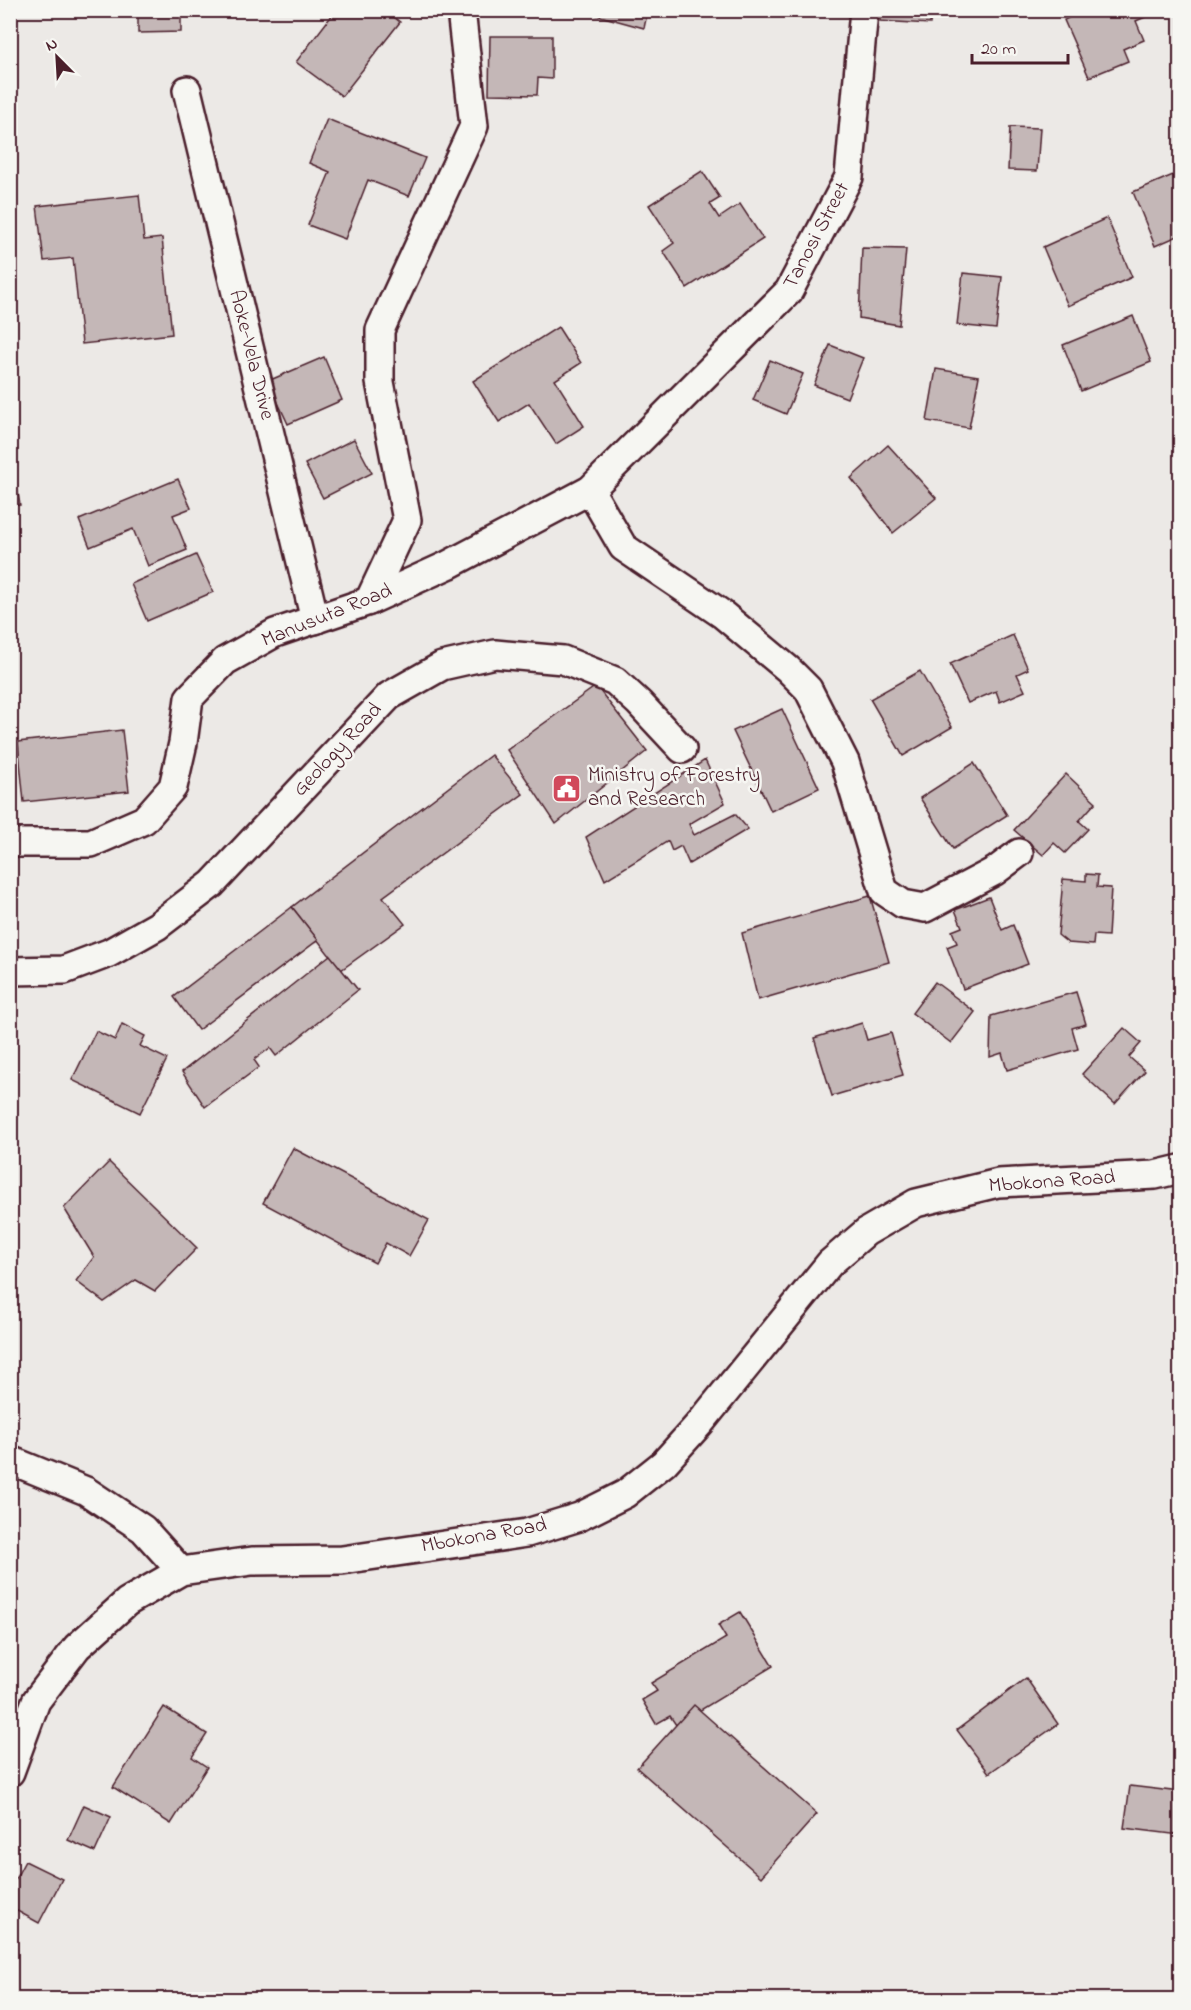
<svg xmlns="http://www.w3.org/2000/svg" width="1191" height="2010" font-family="'Indie Flower',sans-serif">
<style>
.building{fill:#c4b7b7;stroke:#4a1f2b;stroke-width:1.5}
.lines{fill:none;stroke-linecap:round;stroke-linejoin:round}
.street-casing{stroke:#4a1f2b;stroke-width:32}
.street{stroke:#f6f6f2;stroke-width:27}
.labels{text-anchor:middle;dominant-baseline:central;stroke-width:5;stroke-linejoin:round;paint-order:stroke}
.street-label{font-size:21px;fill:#4a1f2b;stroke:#f6f6f2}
.poi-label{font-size:21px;fill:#4a1f2b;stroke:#f6f6f2;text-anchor:start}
</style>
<rect width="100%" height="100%" fill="#ece9e6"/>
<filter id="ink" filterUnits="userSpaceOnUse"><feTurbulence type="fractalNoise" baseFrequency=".0167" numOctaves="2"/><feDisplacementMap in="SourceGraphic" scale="12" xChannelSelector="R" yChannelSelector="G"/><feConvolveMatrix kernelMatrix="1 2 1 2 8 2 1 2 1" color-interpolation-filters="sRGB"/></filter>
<g filter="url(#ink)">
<g class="building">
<polygon points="138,10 181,10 181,32 138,33"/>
<polygon points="336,10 385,10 400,22 342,96 296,62"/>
<polygon points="590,10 648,10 644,28 589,13"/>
<polygon points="880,10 931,10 930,24 880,21"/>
<polygon points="1085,10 1148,10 1150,15 1136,21 1144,40 1123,49 1128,61 1089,77 1064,20"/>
<polygon points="490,36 552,36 552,79 538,78 537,95 489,94"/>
<polygon points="327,119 425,158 409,196 368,180 345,239 308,225 330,172 309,163"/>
<polygon points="1010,127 1040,128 1037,171 1008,170"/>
<polygon points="702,171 720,198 710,204 719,218 740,204 763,239 687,288 663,251 674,243 649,205"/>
<polygon points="1173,175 1180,192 1180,235 1155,246 1133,192"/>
<polygon points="139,195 144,240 162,238 172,334 82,344 73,258 44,261 37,206"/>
<polygon points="1107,218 1132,277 1068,306 1043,247"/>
<polygon points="862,248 906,249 899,325 859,318"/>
<polygon points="963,273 1002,277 996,329 957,325"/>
<polygon points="1133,316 1151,362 1081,391 1063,345"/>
<polygon points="558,327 581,363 555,380 584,426 556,444 529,403 499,422 473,381"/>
<polygon points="830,345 863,358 847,398 814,385"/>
<polygon points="324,357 342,400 288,424 268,381"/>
<polygon points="770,360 803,374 786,414 753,400"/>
<polygon points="936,369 979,376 969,428 927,421"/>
<polygon points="354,439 372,473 323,498 305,464"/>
<polygon points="888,445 936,498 893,533 851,478"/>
<polygon points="14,469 20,505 10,506 10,470"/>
<polygon points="178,479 191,508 173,515 187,550 148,566 133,529 90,547 79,520"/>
<polygon points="196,555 213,592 147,621 131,584"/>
<polygon points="1013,635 1028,669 1017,674 1025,691 1000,702 996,691 968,703 950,664"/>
<polygon points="920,671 952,727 903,756 870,699"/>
<polygon points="596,686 647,751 556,824 507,750"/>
<polygon points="782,709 819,788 771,811 733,731"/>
<polygon points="122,730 129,791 24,802 18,742"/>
<polygon points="491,755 523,794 383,897 405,924 341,970 292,907"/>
<polygon points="705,760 725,803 689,824 694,835 735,814 748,829 689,864 681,846 672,851 668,841 605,880 586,837"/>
<polygon points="974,763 1007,815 953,849 920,798"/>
<polygon points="1066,774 1096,802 1079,821 1088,829 1065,853 1054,843 1043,855 1014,830"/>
<polygon points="1086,874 1098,875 1097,887 1111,888 1108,936 1094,935 1093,945 1068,943 1058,935 1063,879 1086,881"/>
<polygon points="870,896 889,962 758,1000 742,933"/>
<polygon points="989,897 1002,930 1013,925 1028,964 963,989 947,947 957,943 952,931 962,927 955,910"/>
<polygon points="292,907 318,940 198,1030 174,997"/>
<polygon points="330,955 358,990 276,1056 270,1048 254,1060 259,1067 205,1107 182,1072"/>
<polygon points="935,982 975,1012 951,1043 912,1013"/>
<polygon points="1076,992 1086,1024 1072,1028 1078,1049 1007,1070 1002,1053 990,1057 991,1016"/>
<polygon points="862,1023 867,1040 891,1033 903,1075 832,1096 814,1038"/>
<polygon points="122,1024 145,1036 140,1046 167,1059 140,1113 72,1080 96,1031 115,1040"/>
<polygon points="1124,1028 1141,1043 1129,1057 1145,1071 1115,1104 1082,1074"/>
<polygon points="293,1148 429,1220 409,1256 386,1243 375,1263 263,1203"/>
<polygon points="109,1162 197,1248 155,1291 136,1280 104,1302 76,1281 94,1257 64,1208"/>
<polygon points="740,1612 773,1666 676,1725 670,1716 656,1724 642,1700 657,1691 651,1683 726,1638 718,1625"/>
<polygon points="1026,1678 1058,1724 989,1773 957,1730"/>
<polygon points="694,1705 817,1814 761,1877 637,1768"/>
<polygon points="164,1707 207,1734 192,1757 207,1767 171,1824 113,1787"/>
<polygon points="1130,1786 1180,1792 1180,1835 1124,1828"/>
<polygon points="84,1805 111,1817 95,1852 68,1840"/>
<polygon points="25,1861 62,1879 39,1923 10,1907 10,1889"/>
</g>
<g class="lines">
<defs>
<g id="street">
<polyline points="187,90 315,620"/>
<polyline points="590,490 623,547 722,614 788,669 808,689 845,762 884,891 903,904 925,908 995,871 1019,853"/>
<polyline points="369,601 407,520 380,382 380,330 474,126 461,10"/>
<polyline points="10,843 91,843 144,820 173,787 183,743 189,698 225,661 275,633 369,601 448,565 590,490 789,291 849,177 864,10"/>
<polyline points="10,971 64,970 109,953 157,926 212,884 389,696 442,666 495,654 563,660 615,681 639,703 682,749"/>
<polyline points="10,1460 86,1491 143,1529 181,1571"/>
<polyline points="10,1772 36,1701 77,1647 127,1602 181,1571 252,1561 342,1560 527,1533 579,1517 625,1494 664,1463 701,1422 830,1263 866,1232 916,1203 998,1183 1155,1175 1180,1169"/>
</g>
</defs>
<use href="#street" class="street-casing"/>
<use href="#street" class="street"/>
</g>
</g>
<defs>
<symbol id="civic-square" viewBox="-11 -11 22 22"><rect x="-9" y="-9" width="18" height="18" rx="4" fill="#d1495b" stroke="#f6f6f2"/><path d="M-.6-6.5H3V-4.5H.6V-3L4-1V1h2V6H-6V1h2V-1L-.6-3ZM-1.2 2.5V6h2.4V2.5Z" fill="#fff"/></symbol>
</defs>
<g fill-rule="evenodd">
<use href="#civic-square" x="550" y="772" width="33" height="33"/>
</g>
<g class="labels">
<g class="street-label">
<text transform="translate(817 236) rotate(-62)">Tanosi Street</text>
<text transform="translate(251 355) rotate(76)">Aoke-Vela Drive</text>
<text transform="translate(327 616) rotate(-22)">Manusuta Road</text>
<text transform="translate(338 750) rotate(-47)">Geology Road</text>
<text transform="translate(1052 1182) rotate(-4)">Mbokona Road</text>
<text transform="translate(484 1536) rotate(-10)">Mbokona Road</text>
</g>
<g class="poi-label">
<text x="588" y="776">Ministry of Forestry<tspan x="588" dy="24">and Research</tspan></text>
</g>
</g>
<rect width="1191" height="2010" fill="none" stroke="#f6f6f2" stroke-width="36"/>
<rect x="18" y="18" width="1155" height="1974" fill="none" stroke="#4a1f2b" stroke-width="2" filter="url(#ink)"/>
<g transform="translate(57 57) rotate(336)" stroke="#f6f6f2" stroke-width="4.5" paint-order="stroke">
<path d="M0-4.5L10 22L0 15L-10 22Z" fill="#4a1f2b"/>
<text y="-9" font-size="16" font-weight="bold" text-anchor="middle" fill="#4a1f2b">N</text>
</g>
<path d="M972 54v9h96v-9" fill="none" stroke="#4a1f2b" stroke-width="3"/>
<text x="981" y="54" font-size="18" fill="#4a1f2b" stroke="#f6f6f2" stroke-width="4.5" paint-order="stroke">20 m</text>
</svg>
